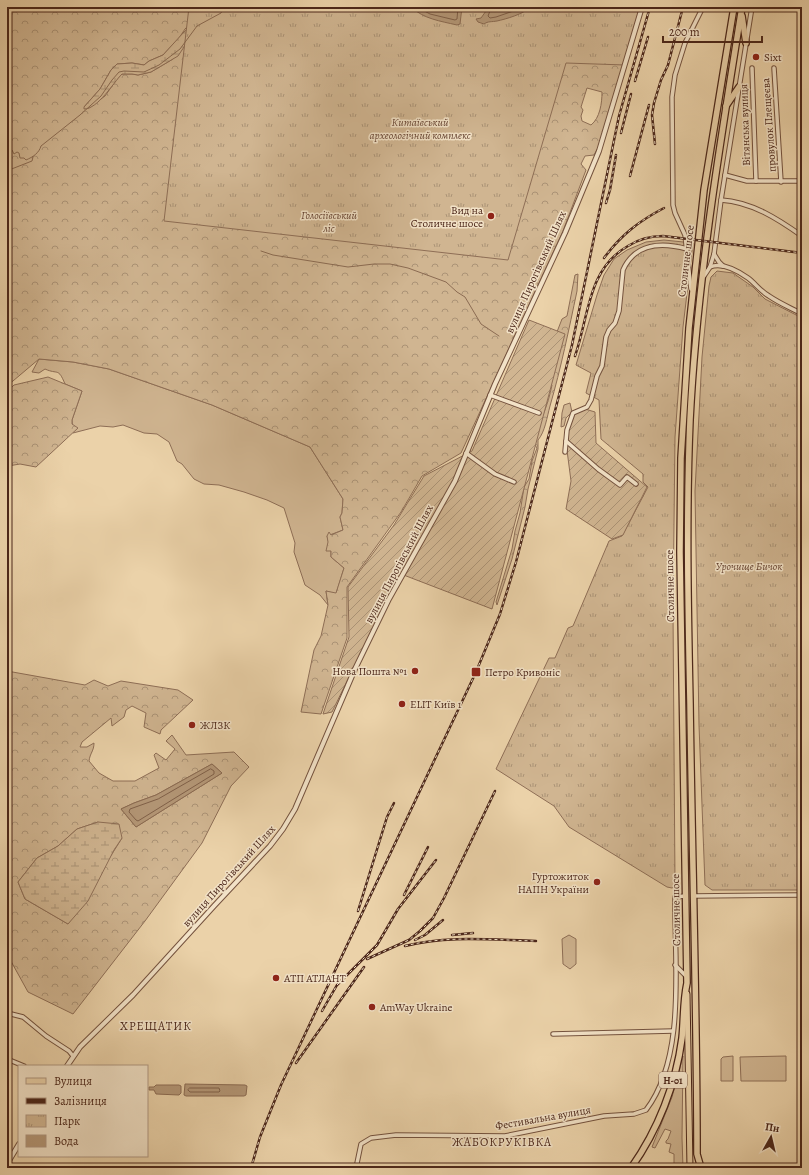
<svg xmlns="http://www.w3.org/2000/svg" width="809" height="1175" font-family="Alegreya,serif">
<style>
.grass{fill:#d0b591;stroke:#8e6e56}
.forest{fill:url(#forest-crowns);stroke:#8e6e56;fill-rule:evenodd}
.wetland{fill:url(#wetland-marsh);stroke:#8e6e56}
.park{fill:url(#park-tufts);stroke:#8e6e56}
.garden{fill:url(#garden-furrows);stroke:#8e6e56}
.water{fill:#b59878;stroke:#8b6b52}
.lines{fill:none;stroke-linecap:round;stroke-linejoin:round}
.shore{stroke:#806049;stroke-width:1}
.stream{stroke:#8b6b52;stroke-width:1}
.minor-casing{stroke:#74523e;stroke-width:5.5}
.tertiary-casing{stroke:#74523e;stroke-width:6}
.primary-casing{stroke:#4c271a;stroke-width:7}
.trunk-casing{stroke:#4c271a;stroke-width:8}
.minor{stroke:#f2e2c7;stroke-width:3.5}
.tertiary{stroke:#f2e2c7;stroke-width:4}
.primary{stroke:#ebd2a9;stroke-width:5}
.trunk{stroke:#ebd2a9;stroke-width:5.5}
.rail-casing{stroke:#4c271a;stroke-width:2.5}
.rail{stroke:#f2e2c7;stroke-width:1;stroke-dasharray:3;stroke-linecap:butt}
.poi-dot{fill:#8f2418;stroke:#f2e2c7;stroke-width:1.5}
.labels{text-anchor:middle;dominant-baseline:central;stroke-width:3;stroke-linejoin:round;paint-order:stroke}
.shield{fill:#f2e2c7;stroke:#7e5f4e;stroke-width:1}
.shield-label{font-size:10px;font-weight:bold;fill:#4c271a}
.poi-label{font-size:11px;fill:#4c271a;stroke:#f2e2c7;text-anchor:start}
.park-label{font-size:11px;font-style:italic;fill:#664332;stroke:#f2e2c7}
.street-label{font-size:11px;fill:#4c271a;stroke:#f2e2c7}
.neighbourhood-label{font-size:12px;letter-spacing:1px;fill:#4c271a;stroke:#f2e2c7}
</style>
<defs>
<pattern id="forest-crowns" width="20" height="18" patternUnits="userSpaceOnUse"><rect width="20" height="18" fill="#d0b591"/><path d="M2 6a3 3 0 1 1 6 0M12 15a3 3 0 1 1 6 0" fill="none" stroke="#ab9376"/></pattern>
<pattern id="wetland-marsh" width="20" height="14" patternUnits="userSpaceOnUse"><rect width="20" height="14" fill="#d0b591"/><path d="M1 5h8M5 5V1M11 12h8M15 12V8" fill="none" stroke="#ab9376"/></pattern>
<pattern id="park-tufts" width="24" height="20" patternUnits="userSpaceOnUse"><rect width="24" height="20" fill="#d0b591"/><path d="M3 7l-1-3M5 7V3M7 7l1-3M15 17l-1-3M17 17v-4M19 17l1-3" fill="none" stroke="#ab9376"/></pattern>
<pattern id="garden-furrows" width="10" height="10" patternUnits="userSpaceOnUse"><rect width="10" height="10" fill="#d0b591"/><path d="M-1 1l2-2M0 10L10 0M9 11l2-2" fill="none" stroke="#ab9376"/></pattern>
</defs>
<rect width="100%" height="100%" fill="#ebd2a9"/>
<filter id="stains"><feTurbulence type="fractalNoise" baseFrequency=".005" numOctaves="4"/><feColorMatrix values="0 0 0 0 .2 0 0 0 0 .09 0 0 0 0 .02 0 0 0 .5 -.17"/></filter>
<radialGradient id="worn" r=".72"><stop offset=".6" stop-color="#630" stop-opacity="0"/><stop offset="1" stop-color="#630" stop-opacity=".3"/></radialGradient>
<g class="grass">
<path d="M39,359L73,362L109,369L212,405L310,447L343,499L342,513L340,517L343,530L327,536L331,551V557L344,568L336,594L326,591L328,605L320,595L305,585L294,552L295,543L284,508L267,500L244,492L219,485L204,484L194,479L182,464L177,461L169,442L157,434L144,433L123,425L113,427L100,426L73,433L72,420L82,391L65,384C58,367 58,375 45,369L39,373L32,372Z"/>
<polygon points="569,935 576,939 576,964 570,969 563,964 562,939"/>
<polygon points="683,1056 682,1138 683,1168 674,1168 674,1154 669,1152 671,1144 666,1143 666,1141 668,1139 671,1131 665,1129 655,1148 652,1147 672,1097"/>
<polygon points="733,1056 733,1081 721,1081 721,1059 723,1057"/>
<polygon points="786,1056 786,1081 741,1081 740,1057"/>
</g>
<g class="forest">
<path d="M7,7H206L185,29L179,38L163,55L149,61L144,65L132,63L117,64L111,70L100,89L84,107L89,108L105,96L117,79L122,74H132L138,75L151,72L173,59L188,41L640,7L601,142L594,155L585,156L581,164L586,170L563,231L461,453L422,476L401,512L347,587V638L321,714L301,712L314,650L321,636L328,605L326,591L336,593L344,568L331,557V551H326L328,542L327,536L329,532L331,535L343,530L340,517L342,513L343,499L310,447L212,405L109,369L73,362L39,359L7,386ZM587,88L602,92C602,103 600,118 591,125L582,121L581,116L583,110L581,107Z"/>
<path d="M578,274L577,291C569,329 561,368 550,406C547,417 545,432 538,440V449L528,489L525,507L512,559L497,605L496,602L512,549L515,531L520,513L524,487L529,479L532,461L537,448L532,441C540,422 548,406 552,385L542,381L555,337L562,319L567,316L575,275Z"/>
<polygon points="48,377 82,391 72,420 72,424 78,428 36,467 20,464 8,466 7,467 7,392 14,385"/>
<polygon points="570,403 572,412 566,418 564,426 561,427 562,413 564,405"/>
<path d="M7,671L85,685L94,680L108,686L121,681L178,690L193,700L161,730L160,734L144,727L146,713L132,706L126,710L124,717L112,726L111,718L82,742L80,747H87L94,743C94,751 90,753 89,761L99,773L113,781H135L159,768L154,755L156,753L166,760L175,749L166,741L172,735L186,755L234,752L249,767L231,786L202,843L145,921L73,1014L28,992L7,954ZM212,764L222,773L136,827L121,809L134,803L156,795ZM98,822L122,838L68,924L25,899L18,882L37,858L58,846L77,829Z"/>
</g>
<g class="wetland">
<path d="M194,21L188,41L178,56L151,72L138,75L132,74H122C113,83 98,109 84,109V107L100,89L111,70L117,64L132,63L144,65L149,61L163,55Z"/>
<polygon points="98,822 119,824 122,838 114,850 88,901 68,924 25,899 18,882 37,858 58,846 77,829"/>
</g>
<g class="park">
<polygon points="189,7 641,7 625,65 566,63 508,260 164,221"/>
<polygon points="664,240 693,243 683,327 675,437 673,611 675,883 674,887 672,888 667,887 569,827 554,806 496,769 549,658 555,658 568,628 573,626 609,541 622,536 648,487 643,482 643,474 601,439 599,400 586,393 591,373 576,365 597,295 604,275 614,259 627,250 646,242"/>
<polygon points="717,271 733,273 753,287 765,299 802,318 802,890 712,890 705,885 699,725 695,491 702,357 709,286 711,277"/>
</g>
<g class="garden">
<polygon points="529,320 565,334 492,609 401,574 387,599 332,712 323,714 349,637 348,587 394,525 424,476 472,451"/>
<polygon points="585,409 595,412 596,443 647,487 623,535 612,539 566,509 571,481 565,435 575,413"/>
</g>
<g class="water">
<path d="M411,7H462L460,24L457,25C440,21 424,19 411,7Z"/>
<path d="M474,7H530C524,14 506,19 497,21C492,22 488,21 484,24L478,22L476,19L481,18L486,11L485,8L481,9Z"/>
<polygon points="212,764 222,773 136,827 121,809 134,803 156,795"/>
<polygon points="185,1084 245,1085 247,1086 246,1095 244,1096 186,1096 184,1095"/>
<polygon points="156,1085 179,1085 181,1086 181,1093 179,1095 156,1094 154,1090 149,1090 149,1087 154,1087"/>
</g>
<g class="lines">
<g class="shore">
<polyline points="417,7 430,14 455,20 457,19 458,7"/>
<polyline points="489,7 490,11 488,16 490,18 496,17 525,7"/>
<polygon points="211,769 214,771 214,774 138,821 136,820 129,812 130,809 158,799"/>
<polygon points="190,1088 219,1088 220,1091 219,1092 190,1092 188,1090"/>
</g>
<g class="stream">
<path d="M7,149L12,150L14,154L17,152L19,153L20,158H24L26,160C33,157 39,153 41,146L80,115L101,96L112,80L119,72L124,71L144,72L159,65L180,49L197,26L221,13L224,7"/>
<polyline points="7,179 9,170 32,161 33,157"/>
<polyline points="7,201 10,217 7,222"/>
<polyline points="261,251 273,255 348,267 374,264 390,264 408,268 446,282 457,292 465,297 481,324 499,336"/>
</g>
<defs>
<g id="minor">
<polyline points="752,68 756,181"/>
<polyline points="774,68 781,182"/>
<polyline points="725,175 747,181 802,181"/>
<path d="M721,200C752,202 778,219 802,236"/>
<polyline points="714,254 719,262 723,266"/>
<path d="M710,267C722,262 738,271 748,278C755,283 760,291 769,296C779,303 791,308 802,314"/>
<polyline points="704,276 710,267 714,254 721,200 752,7"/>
<polyline points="691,289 685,235 675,213 673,205 672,97 675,75 685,43 703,7"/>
<polyline points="490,395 539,413"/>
<polyline points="565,452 566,441"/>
<polyline points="466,453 495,474 514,482"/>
<path d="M636,484L627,477L620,485L598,469L566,441L567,430L573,413L587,407L591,400L597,376L602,366L606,337L609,330L615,323L619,311L623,270C635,243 662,242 687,249"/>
<polyline points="693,896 802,895"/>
<polyline points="675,965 687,977"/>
<polyline points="7,1013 23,1017 46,1036 69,1051 73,1056"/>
<polyline points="553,1034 673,1031"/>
<polyline points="7,1059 24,1066"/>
<path d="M356,1168L361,1144L371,1138L396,1135L505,1136L604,1116L634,1114L646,1110C687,1056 674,961 675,897L685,896"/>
</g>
<g id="tertiary">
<polyline points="67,1066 80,1047 133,995 214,906 270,846 283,829 295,809 355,669 389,599 455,481 495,384 565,233 599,151 642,7"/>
<polyline points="7,1164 19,1144"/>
</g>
<polyline id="primary" points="687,994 690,1168"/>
<g id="trunk">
<polyline points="742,16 746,43"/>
<polyline points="726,106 739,87"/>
<path d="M631,1168C658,1130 676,1084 682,1038C684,1020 683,1001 687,983L680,552L681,458L689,328L704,190L734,7"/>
<path d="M701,1168L697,1154C697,1004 692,853 690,703C688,609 686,514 690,420C697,281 720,144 742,7"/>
</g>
</defs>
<use href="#minor" class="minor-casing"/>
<use href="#tertiary" class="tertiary-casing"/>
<use href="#primary" class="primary-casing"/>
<use href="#trunk" class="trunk-casing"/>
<use href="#minor" class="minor"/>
<use href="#tertiary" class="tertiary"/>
<use href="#primary" class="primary"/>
<use href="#trunk" class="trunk"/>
<defs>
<g id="rail">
<polyline points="635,81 648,37"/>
<polyline points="621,133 631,94"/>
<polyline points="655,144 652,115 654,103 661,80 668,65 683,7"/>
<polyline points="630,176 649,105"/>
<polyline points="606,203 610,190 616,155"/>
<path d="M604,258C621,235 639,221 664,208"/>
<path d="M575,356C589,317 587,269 628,246C639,239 651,236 663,236L802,253"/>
<polyline points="404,895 428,847"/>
<polyline points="358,911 387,817 394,803"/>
<polyline points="452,935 473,933"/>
<polyline points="415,940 425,935 443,920"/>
<path d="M405,946C447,935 493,940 536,941"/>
<polyline points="367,959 409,940 420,931 433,918 444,898 495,791"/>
<polyline points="322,1011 337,985 377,945 398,909 436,860"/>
<polyline points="296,1063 364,967"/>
<polyline points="251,1168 260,1137 281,1085 476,672 500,614 516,562 572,345 619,116 650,7"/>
</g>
</defs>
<use href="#rail" class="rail-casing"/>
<use href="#rail" class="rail"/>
</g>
<g class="poi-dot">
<circle cx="756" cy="57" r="4"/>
<circle cx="491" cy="216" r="4"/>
<circle cx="415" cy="671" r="4"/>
<rect x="471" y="667" width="10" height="10" rx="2"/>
<circle cx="402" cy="704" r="4"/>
<circle cx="192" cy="725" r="4"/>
<circle cx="597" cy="882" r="4"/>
<circle cx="276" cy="978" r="4"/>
<circle cx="372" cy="1007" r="4"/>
</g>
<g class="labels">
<rect class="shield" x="659" y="1072" width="28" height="16" rx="3"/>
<g class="shield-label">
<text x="673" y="1080">Н-01</text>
</g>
<g class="poi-label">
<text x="764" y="57">Sixt</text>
<text x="483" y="210" text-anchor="end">Вид на<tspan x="483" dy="13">Столичне шосе</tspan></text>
<text x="407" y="671" text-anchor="end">Нова Пошта №1</text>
<text x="485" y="672">Петро Кривоніс</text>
<text x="410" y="704">ELIT Київ 1</text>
<text x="200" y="725">ЖЛЗК</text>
<text x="589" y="876" text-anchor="end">Гуртожиток<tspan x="589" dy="13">НАПН України</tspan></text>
<text x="284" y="978">АТП АТЛАНТ</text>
<text x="380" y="1007">AmWay Ukraine</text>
</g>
<g class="park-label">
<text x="420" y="122">Китаївський<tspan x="420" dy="13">археологічний комплекс</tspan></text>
<text x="329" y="215">Голосіївський<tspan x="329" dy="13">ліс</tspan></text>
<text x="749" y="566">Урочище Бичок</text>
</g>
<g class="street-label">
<text transform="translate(745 125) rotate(-92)">Вітянська вулиця</text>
<text transform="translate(769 125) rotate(-94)">провулок Плещеєва</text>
<text transform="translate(686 261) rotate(-83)">Столичне шосе</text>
<text transform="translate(536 272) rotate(-66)">вулиця Пирогівський Шлях</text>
<text transform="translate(399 564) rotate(-62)">вулиця Пирогівський Шлях</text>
<text transform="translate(670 586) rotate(-91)">Столичне шосе</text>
<text transform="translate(229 876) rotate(-48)">вулиця Пирогівський Шлях</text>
<text transform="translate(676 910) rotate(-91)">Столичне шосе</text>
<text transform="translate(543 1118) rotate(-10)">Фестивальна вулиця</text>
</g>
<g class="neighbourhood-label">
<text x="156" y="1026">ХРЕЩАТИК</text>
<text x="502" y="1142">ЖАБОКРУКІВКА</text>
</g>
</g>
<rect width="809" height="1175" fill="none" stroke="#ebd2a9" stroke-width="24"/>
<rect x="8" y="8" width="793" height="1159" fill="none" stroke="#4c271a" stroke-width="2"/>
<rect x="12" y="12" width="785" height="1151" fill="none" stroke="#4c271a"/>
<rect x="18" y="1065" width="130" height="92" fill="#f2e2c7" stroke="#b09782"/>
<rect x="26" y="1078" width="20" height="6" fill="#ebd2a9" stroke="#b09782"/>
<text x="54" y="1085" font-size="12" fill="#4c271a">Вулиця</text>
<rect x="26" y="1098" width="20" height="6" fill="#4c271a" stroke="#b09782"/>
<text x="54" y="1105" font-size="12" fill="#4c271a">Залізниця</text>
<rect x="26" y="1115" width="20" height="12" fill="url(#park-tufts)" stroke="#b09782"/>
<text x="54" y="1125" font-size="12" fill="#4c271a">Парк</text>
<rect x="26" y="1135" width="20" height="12" fill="#b59878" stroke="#b09782"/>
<text x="54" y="1145" font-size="12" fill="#4c271a">Вода</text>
<g transform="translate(771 1137) rotate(8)" stroke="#f2e2c7" stroke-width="3" paint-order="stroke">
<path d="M0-3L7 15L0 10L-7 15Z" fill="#4c271a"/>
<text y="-6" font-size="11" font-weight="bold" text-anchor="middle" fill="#4c271a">Пн</text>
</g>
<path d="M663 36v6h99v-6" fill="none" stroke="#4c271a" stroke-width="2"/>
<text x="669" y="36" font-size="12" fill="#4c271a" stroke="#f2e2c7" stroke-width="3" paint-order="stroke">200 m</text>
<rect width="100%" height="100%" filter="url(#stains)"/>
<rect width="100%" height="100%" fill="url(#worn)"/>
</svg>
